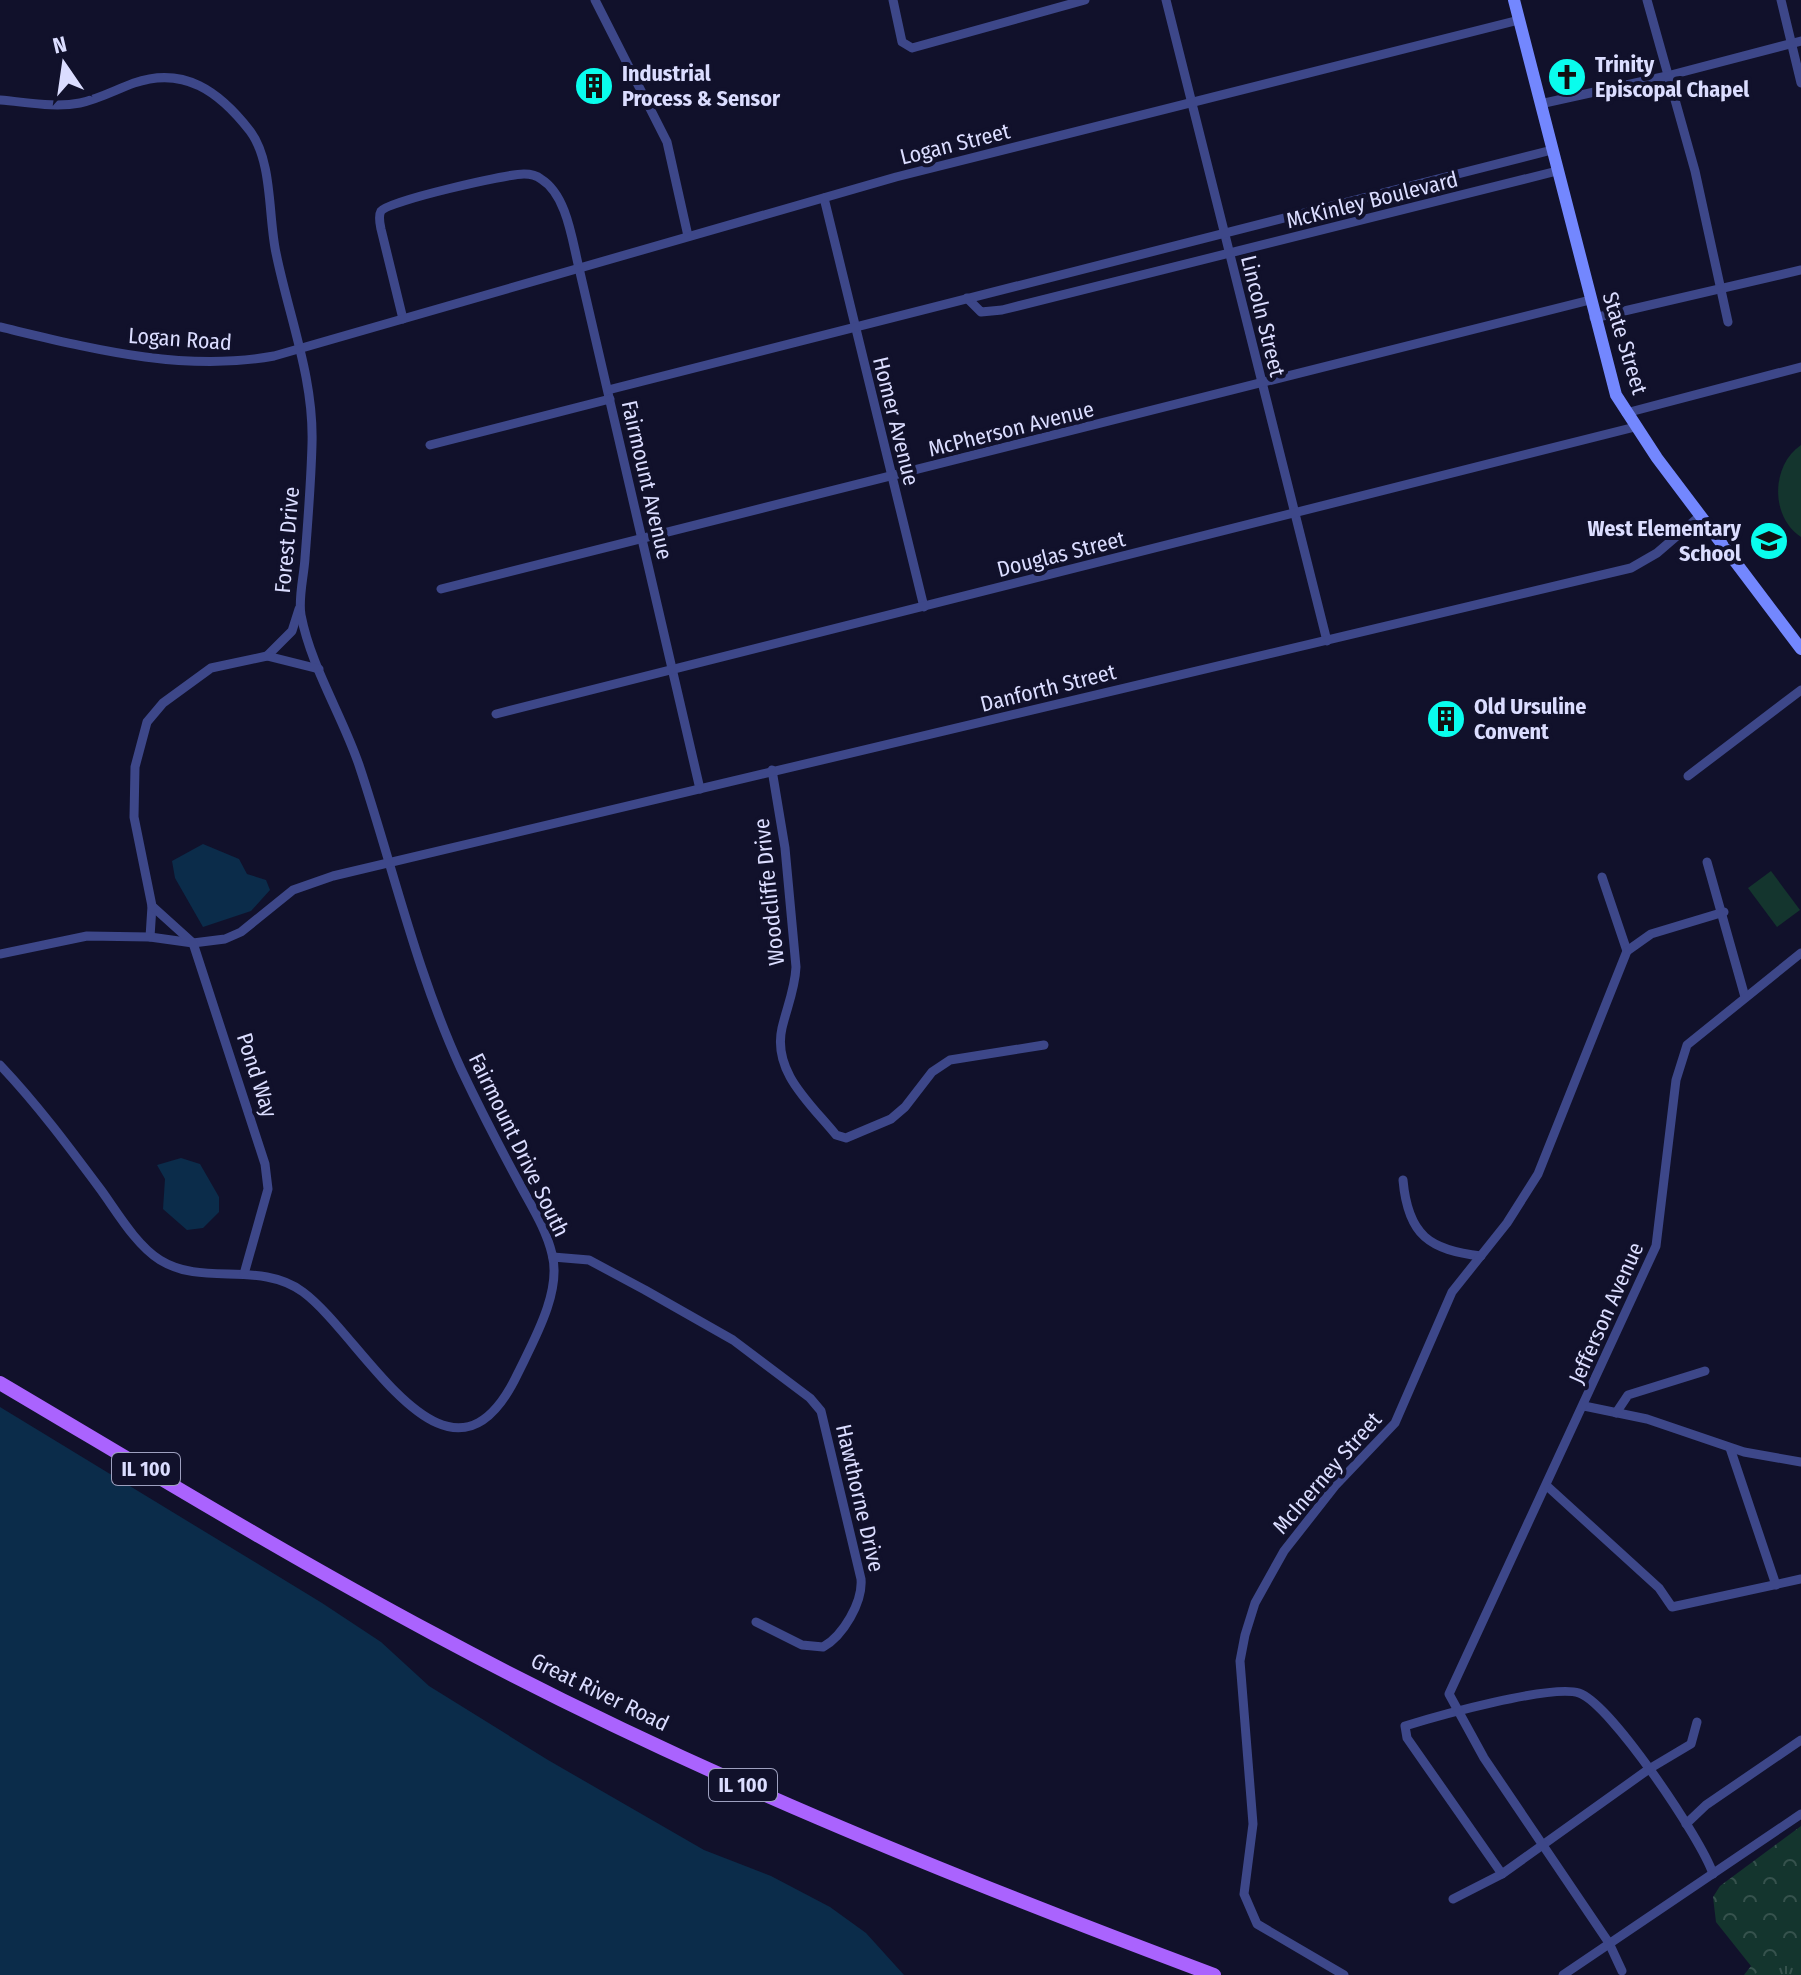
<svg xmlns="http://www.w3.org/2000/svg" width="1801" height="1975" font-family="'Fira Sans Condensed',sans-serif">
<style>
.forest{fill:url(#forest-crowns)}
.park{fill:url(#park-tufts)}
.garden{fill:#14352e}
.water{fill:#0b2c4a}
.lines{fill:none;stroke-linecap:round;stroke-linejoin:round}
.street{stroke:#3d4789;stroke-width:9}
.secondary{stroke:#7387fe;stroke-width:12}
.primary{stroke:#aa63fe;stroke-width:14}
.labels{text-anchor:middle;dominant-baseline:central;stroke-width:8;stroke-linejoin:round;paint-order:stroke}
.shield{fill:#11112b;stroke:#9ea0bf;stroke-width:2}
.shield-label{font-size:20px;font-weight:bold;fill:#dbddff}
.poi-label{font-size:22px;font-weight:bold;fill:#dbddff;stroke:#11112b;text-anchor:start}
.street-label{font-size:22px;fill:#dbddff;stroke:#11112b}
</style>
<defs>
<pattern id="forest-crowns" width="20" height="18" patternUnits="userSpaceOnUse" patternTransform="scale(2)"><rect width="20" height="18" fill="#14352e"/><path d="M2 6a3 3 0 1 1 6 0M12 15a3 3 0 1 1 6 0" fill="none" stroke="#36524d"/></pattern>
<pattern id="park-tufts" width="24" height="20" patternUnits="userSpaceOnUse" patternTransform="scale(2)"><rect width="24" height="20" fill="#14352e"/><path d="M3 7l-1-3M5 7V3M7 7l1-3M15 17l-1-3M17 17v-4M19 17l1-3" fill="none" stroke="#36524d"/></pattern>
</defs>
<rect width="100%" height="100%" fill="#11112b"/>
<polygon class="forest" points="1801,1826 1801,1975 1744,1975 1751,1966 1716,1922 1713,1897 1720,1886"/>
<polygon class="park" points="1801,1946 1801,1975 1753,1975"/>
<g class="garden">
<path d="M1801,445V537C1770,517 1771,465 1801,445Z"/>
<polygon points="1771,871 1800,910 1777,927 1748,888"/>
</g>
<g class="water">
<polygon points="203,844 239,859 247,874 266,880 270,890 251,911 203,927 175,878 172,861"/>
<polygon points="181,1158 200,1164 219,1197 219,1212 203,1228 187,1230 163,1209 165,1179 157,1165"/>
<polygon points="0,1407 322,1603 381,1642 429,1686 548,1760 704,1850 771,1876 830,1907 866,1933 904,1975 0,1975"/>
</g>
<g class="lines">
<g class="street">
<polyline points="595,0 667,142 688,236"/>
<polyline points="893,0 902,42 912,48 1085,0"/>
<polyline points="1166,0 1327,641"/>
<polyline points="1647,0 1695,171 1728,322"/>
<polyline points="1781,0 1801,83"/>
<path d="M0,100C26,102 54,108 80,103C99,99 115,90 134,83C184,66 219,91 250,131C273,162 268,216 276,253C289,317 314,378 312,444C311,482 308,520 305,558C304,576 298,598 301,615C311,667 342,715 359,765C393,867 416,971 461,1069C479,1107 498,1144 518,1181C530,1204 546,1228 552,1254C562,1291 534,1340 518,1373C450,1517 364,1337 303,1292C260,1260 203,1287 160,1260C136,1245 117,1212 101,1190C69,1147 37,1104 0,1065"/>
<polyline points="1540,104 1667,76 1801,41"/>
<polyline points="824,198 924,607"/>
<polyline points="967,298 981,312 1002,310 1557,171"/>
<polyline points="1594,318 1801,270"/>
<path d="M403,319L381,229C380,224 378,216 381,211C388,201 507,174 524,174C530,174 536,175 541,179C567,195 572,240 579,268L700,789"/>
<path d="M0,327C89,348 183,373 274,356L896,177L1519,20"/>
<polyline points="608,390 1552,150"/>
<polyline points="1626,413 1801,367"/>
<polyline points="430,445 610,399"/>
<polyline points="441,589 1590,300"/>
<polyline points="267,656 292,631 299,609"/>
<polyline points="496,714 1635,427"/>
<path d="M772,770L785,848L796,967C795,989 787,1007 782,1028C772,1072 811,1104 836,1135L846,1138L891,1119L905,1107L932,1072L950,1060L1044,1045"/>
<polyline points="1688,776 1801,690"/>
<polyline points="1707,862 1745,997"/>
<polyline points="1602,877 1627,951"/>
<polyline points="150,937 152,906"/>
<polyline points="0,954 87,936 150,937 193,943 225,939 241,932 293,890 333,876 1631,568 1657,553 1700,516"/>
<path d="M1403,1180C1408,1236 1430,1250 1481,1256"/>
<path d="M553,1257L589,1260L645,1290L733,1340L810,1398L821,1411L861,1579C863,1602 843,1636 823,1647L802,1645L756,1622"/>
<polyline points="244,1274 268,1189 265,1164 193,943 152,906 134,817 135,767 147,722 163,703 211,668 267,656 319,669"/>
<polyline points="1584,1406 1647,1419 1744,1452 1801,1462"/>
<polyline points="1616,1413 1628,1395 1705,1371"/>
<polyline points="1730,1448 1776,1585"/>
<polyline points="1547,1486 1659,1588 1672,1607 1801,1579"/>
<polyline points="1686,1824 1706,1805 1801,1740"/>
<path d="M1502,1874L1407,1738L1405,1726C1437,1716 1551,1684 1579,1693C1611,1704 1702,1840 1713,1874"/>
<polyline points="1453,1899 1502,1874 1649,1769 1691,1744 1697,1722"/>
<polyline points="1622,1971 1609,1943 1484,1758 1449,1694 1656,1246 1676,1080 1687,1045 1801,953"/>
<polyline points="1344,1975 1257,1924 1244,1894 1253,1824 1240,1661 1245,1635 1255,1603 1284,1551 1335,1486 1395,1423 1452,1292 1507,1223 1538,1174 1627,951 1651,934 1724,912"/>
<polyline points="1563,1975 1801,1814"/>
</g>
<polyline class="secondary" points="1514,0 1616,395 1657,458 1801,649"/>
<path class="primary" d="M0,1383C144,1468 288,1556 436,1635C685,1769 949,1876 1214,1975"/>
</g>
<defs>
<symbol id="church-disc" viewBox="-11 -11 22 22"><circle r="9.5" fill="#09fded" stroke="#11112b"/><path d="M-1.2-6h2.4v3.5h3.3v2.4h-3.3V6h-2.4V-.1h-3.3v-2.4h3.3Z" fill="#111"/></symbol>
<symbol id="building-disc" viewBox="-11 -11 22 22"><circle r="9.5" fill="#09fded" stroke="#11112b"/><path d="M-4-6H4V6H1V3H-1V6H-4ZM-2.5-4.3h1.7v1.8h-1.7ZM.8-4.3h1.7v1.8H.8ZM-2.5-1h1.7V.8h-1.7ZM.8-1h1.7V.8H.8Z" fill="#111"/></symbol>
<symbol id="school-disc" viewBox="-11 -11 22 22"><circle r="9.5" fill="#09fded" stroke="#11112b"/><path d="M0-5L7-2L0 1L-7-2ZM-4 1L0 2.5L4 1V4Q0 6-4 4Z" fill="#111"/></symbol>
</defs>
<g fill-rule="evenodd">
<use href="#church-disc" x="1545" y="55" width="44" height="44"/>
<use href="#building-disc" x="572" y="64" width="44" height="44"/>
<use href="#school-disc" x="1747" y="519" width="44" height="44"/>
<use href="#building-disc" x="1424" y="697" width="44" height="44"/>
</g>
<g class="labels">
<g class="shield">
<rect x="112" y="1453" width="68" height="32" rx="6"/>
<rect x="709" y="1769" width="68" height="32" rx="6"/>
</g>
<g class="shield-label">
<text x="146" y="1469">IL 100</text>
<text x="743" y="1785">IL 100</text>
</g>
<g class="poi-label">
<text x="1595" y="64">Trinity<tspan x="1595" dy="25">Episcopal Chapel</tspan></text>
<text x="622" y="73">Industrial<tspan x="622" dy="25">Process &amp; Sensor</tspan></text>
<text x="1741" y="528" text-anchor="end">West Elementary<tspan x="1741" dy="25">School</tspan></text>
<text x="1474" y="706">Old Ursuline<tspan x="1474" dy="25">Convent</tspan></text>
</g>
<g class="street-label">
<text transform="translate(955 144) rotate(-14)">Logan Street</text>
<text transform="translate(1372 200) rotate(-14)">McKinley Boulevard</text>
<text transform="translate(1263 316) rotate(76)">Lincoln Street</text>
<text transform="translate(180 339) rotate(4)">Logan Road</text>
<text transform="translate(1625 343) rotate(73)">State Street</text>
<text transform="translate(896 421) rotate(76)">Homer Avenue</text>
<text transform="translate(1011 429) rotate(-14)">McPherson Avenue</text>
<text transform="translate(647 480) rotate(77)">Fairmount Avenue</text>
<text transform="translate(287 540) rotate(-85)">Forest Drive</text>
<text transform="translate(1061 554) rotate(-14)">Douglas Street</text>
<text transform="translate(1048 688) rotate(-14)">Danforth Street</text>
<text transform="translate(769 892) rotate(-96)">Woodcliffe Drive</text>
<text transform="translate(257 1075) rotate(72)">Pond Way</text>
<text transform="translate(519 1145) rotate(64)">Fairmount Drive South</text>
<text transform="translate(1606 1313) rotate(-66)">Jefferson Avenue</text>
<text transform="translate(1327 1473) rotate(-49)">McInerney Street</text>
<text transform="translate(860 1498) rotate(77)">Hawthorne Drive</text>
<text transform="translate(600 1692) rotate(26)">Great River Road</text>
</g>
</g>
<g transform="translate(64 64) rotate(347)" stroke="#11112b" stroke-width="6" paint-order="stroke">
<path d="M0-6L14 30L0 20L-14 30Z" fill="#dbddff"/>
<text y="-12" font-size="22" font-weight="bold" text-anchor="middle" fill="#dbddff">N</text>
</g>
</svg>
